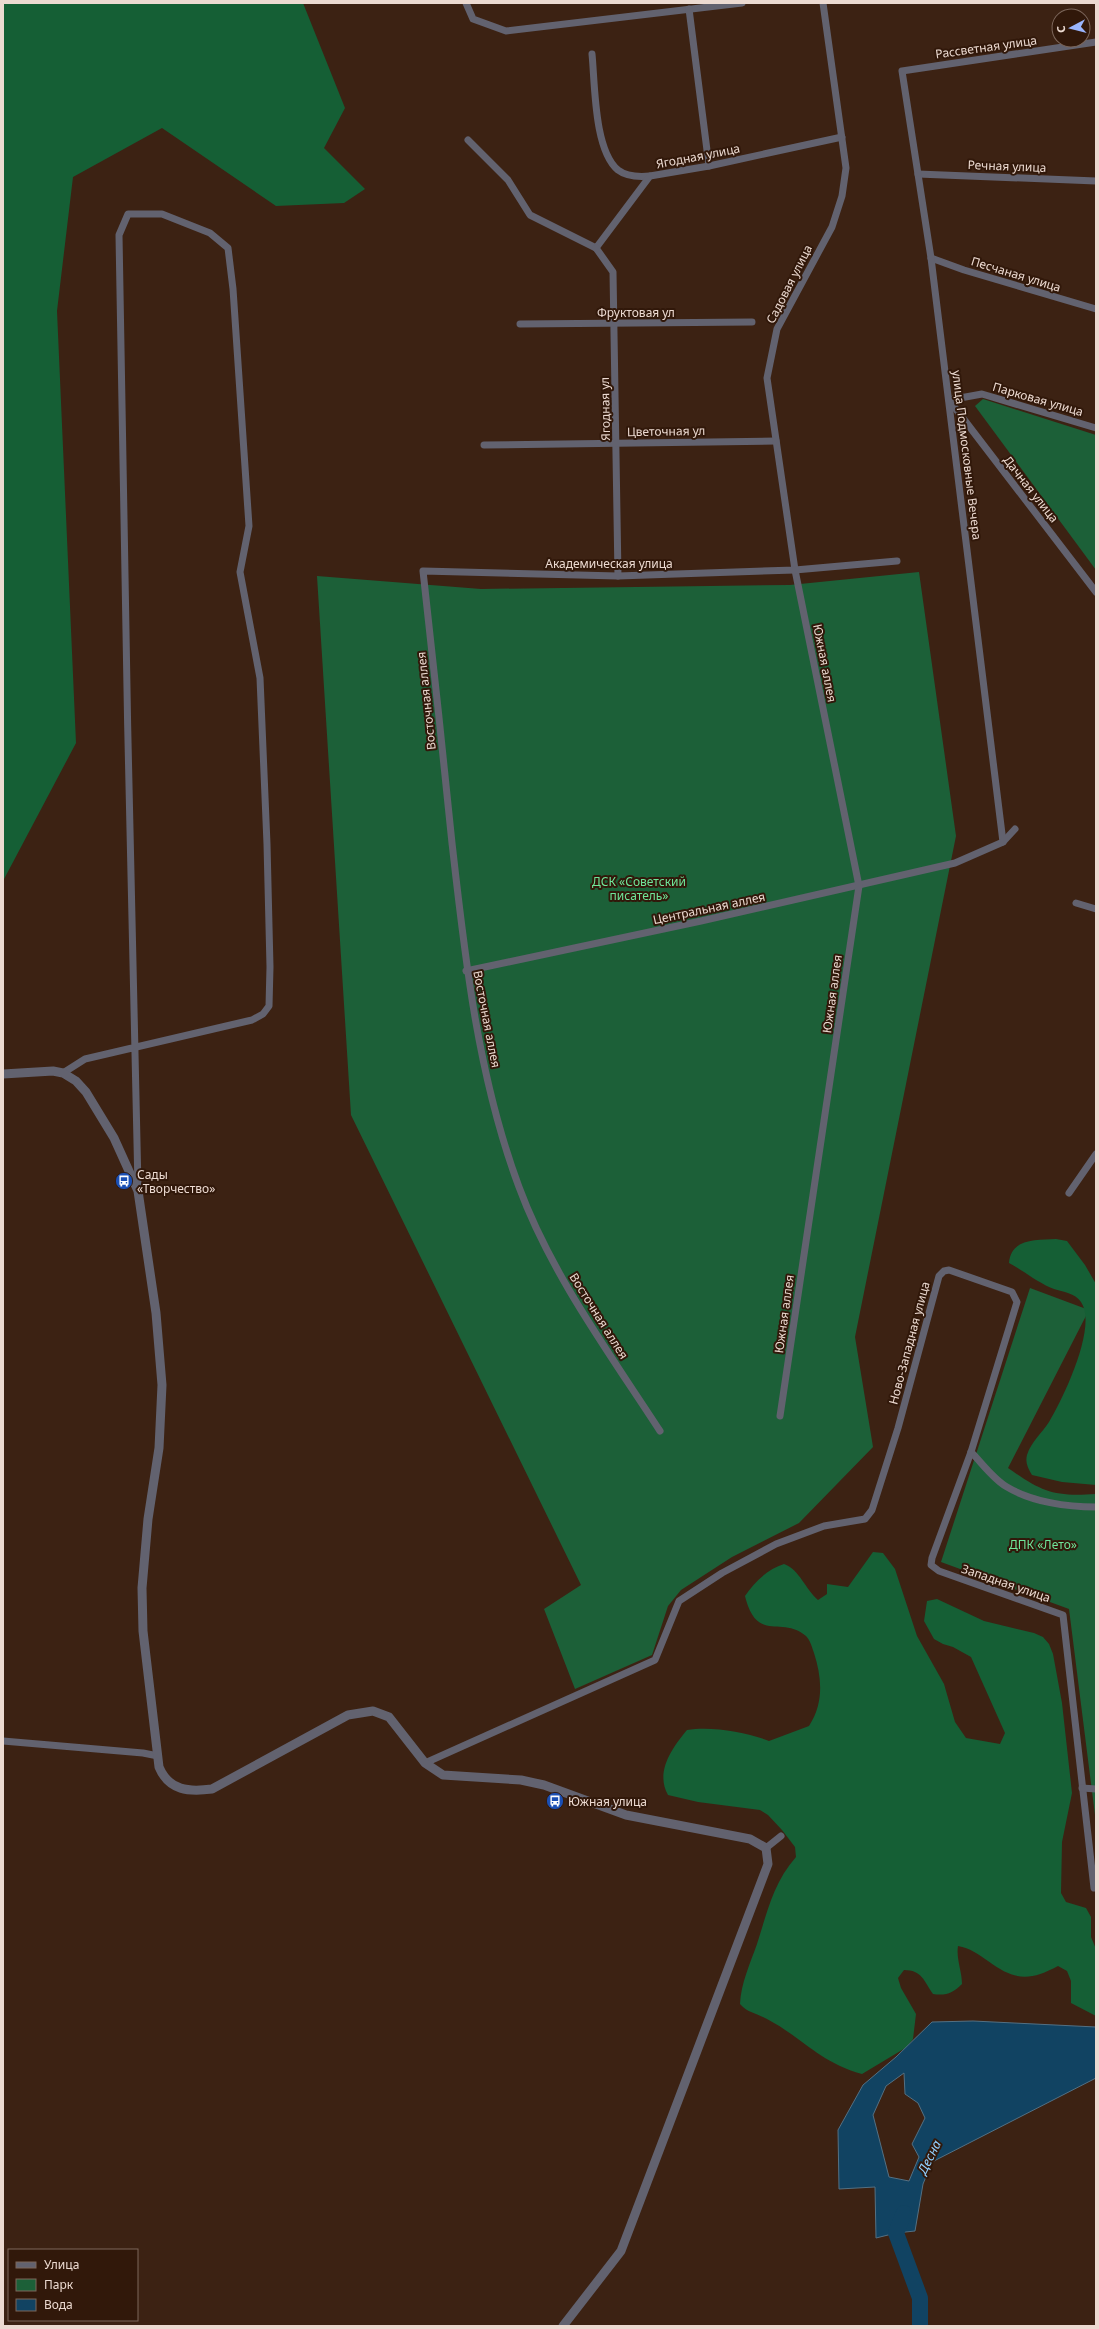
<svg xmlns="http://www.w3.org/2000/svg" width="1099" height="2329" font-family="'Noto Sans',sans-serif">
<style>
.green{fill:#1c6038}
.forest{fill:#155f35}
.water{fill:#114362;stroke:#537083;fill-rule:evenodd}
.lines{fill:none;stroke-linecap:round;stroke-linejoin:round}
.river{stroke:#114362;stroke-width:16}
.minor{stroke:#62626f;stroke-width:7}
.tertiary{stroke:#62626f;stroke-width:9}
.labels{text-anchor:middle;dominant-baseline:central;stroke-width:4;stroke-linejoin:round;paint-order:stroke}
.street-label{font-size:12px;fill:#ecdad1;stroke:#31180a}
.park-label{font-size:12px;fill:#6fe69a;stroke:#31180a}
.poi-label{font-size:12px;fill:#ecdad1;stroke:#31180a;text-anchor:start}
.water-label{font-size:13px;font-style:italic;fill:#91d0ff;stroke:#31180a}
</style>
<rect width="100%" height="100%" fill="#3c2213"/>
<g class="green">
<polygon points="983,399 1096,435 1096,570 975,406"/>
<polygon points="919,572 956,836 855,1337 873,1447 799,1523 732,1557 681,1590 668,1606 652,1655 575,1689 544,1609 581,1585 351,1115 317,576 481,589 790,585"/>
<path d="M1030,1288L1089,1310L1008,1468C1042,1492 1054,1497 1096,1494V1823L1069,1609L941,1562Z"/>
</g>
<g class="forest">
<polygon points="3,3 303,3 345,108 324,148 365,189 344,203 276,206 162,128 73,177 57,311 76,743 3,881"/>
<path d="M1056,1239L1067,1241L1085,1265L1096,1284V1485L1062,1482L1032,1475C1028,1468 1025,1463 1027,1455C1031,1442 1042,1433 1049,1422C1063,1399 1098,1326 1081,1302C1075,1293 1063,1292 1054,1289C1038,1283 1024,1271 1009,1263C1011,1238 1037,1240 1056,1239Z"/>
<path d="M873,1552L883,1553L895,1569L917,1636L944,1684L955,1722L966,1738L1000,1744L1005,1733L971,1657L953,1647L943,1644L934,1639L924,1621L927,1601L937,1599L984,1621L1034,1633L1043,1637L1049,1644L1053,1654L1062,1703L1072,1793L1062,1842L1061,1893L1066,1902L1086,1908L1091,1917V1937L1096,1949V2016L1071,2003V1981L1067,1971L1058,1966C1030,1981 1015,1981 988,1961C978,1954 970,1948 958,1946C956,1959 962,1971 962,1984C953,1993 946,1996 933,1994C924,1981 922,1970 904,1970L898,1978L901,1988L916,2014L913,2039L907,2047L862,2074C819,2062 803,2038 767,2019C756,2013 748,2013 740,2004C741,1983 750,1964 757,1944C767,1913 773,1883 796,1857L795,1847L782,1830L768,1815L760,1810L698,1802L668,1795C655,1772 672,1748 687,1730C711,1726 747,1732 769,1741L809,1726C824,1703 822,1678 814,1653C812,1647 810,1640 806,1636C781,1615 757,1644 745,1596C754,1582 768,1569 784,1564C800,1570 805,1589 818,1600L827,1594V1584L848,1587Z"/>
</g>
<path class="water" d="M973,2021L1096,2027V2078L932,2162L923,2184L915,2231L896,2233L876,2238L875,2187L839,2189L838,2130L863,2085L896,2057L932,2022ZM904,2073L905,2094L918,2103L925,2118L912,2144L919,2157L909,2181L889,2177L873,2115L886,2086Z"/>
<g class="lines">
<polyline class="river" points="904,2213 896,2233 920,2298 920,2326"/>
<g class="minor">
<polyline points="466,3 473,19 506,31 742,3"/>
<polyline points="689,9 709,166"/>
<path d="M592,54C595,84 594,150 618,170C627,177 639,177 650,176"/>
<polyline points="468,140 508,180 530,215 596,248 650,176 709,166 842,137"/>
<polyline points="918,174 1096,181"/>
<polyline points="596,248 613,272 618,576"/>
<polyline points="931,258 964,270 1096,309"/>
<polyline points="520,324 752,322"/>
<polyline points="1096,428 982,394 949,400 1096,592"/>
<polyline points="484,445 776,441"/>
<polyline points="1003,842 931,258 902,71 1096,42"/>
<polyline points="1076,903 1096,909"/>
<polyline points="466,971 701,921 955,863 1003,842 1015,829"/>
<path d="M63,1073L85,1059L252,1020L263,1014L269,1006L270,967L267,844L260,678L240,572L249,526L233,289L228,248L210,233L162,214H128L119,235C124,552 130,870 138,1187"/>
<polyline points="1069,1193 1096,1154"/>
<polyline points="780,1416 859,886 795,570 767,378 777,329 832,227 842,196 846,168 823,3"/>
<path d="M660,1431C610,1354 551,1274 519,1187C478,1077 465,959 452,843C443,752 433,662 423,571L618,576L795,570L897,561"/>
<path d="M971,1452C982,1463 993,1479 1007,1487C1032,1502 1067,1507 1096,1507"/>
<polyline points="3,1741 143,1753 158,1756"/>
<polyline points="425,1763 655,1660 679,1601 722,1573 776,1544 824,1526 865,1519 872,1510 898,1428 939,1276 944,1271 949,1270 1012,1292 1017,1302 971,1452 932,1558 931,1565 939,1571 1063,1615 1094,1888 1096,1888"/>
<polyline points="1082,1788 1096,1789"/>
<polyline points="766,1848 781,1836"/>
</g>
<path class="tertiary" d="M3,1074L53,1071L63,1073L76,1081L86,1092L114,1138L138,1191L156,1313L162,1385L159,1448L148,1519L142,1588L143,1631L159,1767C169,1791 189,1792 212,1789L348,1715L373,1711L389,1717L425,1763L443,1775L521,1780L544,1785L626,1815L750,1839L766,1848L768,1864L621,2251L563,2326"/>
</g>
<defs>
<symbol id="bus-disc" viewBox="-11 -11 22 22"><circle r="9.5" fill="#1a4fb4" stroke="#31180a"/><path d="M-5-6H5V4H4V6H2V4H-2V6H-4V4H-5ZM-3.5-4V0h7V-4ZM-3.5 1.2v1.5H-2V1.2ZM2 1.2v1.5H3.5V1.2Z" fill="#fff"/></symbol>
</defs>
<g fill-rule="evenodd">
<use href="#bus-disc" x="114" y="1171" width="20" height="20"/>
<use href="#bus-disc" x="545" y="1791" width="20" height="20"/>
</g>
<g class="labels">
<g class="street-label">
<text transform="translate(986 47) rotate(-8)">Рассветная улица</text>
<text transform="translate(698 156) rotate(-11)">Ягодная улица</text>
<text transform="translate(1007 166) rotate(2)">Речная улица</text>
<text transform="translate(1016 274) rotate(17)">Песчаная улица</text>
<text transform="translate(789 284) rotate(-63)">Садовая улица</text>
<text x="636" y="312">Фруктовая ул</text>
<text transform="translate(1038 399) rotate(16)">Парковая улица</text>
<text transform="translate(605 409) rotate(-91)">Ягодная ул</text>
<text transform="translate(666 431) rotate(-1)">Цветочная ул</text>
<text transform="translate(967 455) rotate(83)">улица Подмосковные Вечера</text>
<text transform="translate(1031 489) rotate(52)">Дачная улица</text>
<text x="609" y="563">Академическая улица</text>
<text transform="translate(825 663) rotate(79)">Южная аллея</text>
<text transform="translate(426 701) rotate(-96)">Восточная аллея</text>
<text transform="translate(709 908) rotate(-12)">Центральная аллея</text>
<text transform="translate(832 994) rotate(-82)">Южная аллея</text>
<text transform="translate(487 1019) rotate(79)">Восточная аллея</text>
<text transform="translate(784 1314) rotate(-82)">Южная аллея</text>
<text transform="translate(599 1316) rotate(58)">Восточная аллея</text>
<text transform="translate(909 1343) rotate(-75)">Ново-Западная улица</text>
<text transform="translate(1006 1583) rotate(19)">Западная улица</text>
</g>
<g class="park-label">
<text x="639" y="881">ДСК «Советский<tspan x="639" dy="14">писатель»</tspan></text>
<text x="1043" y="1544">ДПК «Лето»</text>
</g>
<g class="poi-label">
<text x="137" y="1174">Сады<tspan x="137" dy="14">«Творчество»</tspan></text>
<text x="568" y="1801">Южная улица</text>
</g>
<g class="water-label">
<text transform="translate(929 2157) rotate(-64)">Десна</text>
</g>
</g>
<rect width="1099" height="2329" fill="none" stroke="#ecdad1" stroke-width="8"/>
<rect x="8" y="2249" width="130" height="72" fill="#31180a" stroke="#7c665a"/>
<rect x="16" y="2262" width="20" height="6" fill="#62626f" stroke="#7c665a"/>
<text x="44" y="2269" font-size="12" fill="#ecdad1">Улица</text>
<rect x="16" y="2279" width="20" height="12" fill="#1c6038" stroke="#7c665a"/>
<text x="44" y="2289" font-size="12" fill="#ecdad1">Парк</text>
<rect x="16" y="2299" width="20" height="12" fill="#114362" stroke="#7c665a"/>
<text x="44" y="2309" font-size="12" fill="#ecdad1">Вода</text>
<g transform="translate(1071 28) rotate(263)"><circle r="19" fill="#31180a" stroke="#7c665a"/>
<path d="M0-3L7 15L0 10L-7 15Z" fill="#9ab5fd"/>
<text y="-6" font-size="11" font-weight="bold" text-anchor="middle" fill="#ecdad1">С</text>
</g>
</svg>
